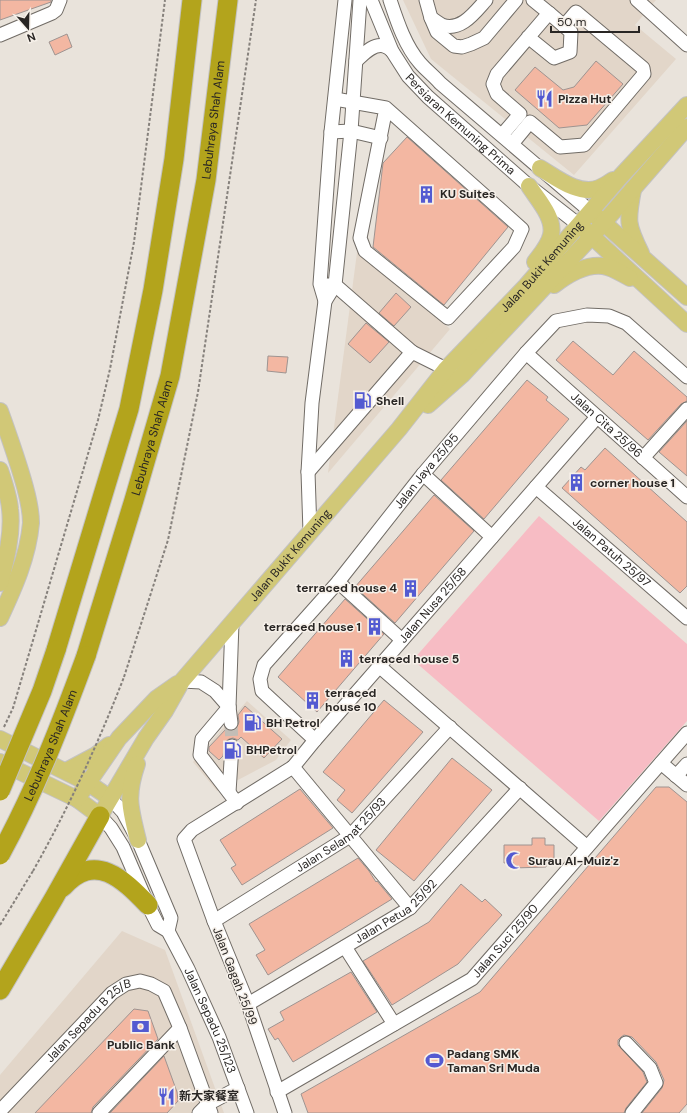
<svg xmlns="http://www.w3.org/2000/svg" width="687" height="1113" font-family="'DM Sans','Noto Sans SC',sans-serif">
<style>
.built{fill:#e2d6c9}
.green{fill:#f7bcc4}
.building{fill:#f3b7a2;stroke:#9e9491}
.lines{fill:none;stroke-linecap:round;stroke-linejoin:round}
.minor-tunnel{stroke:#c3bdb6;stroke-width:13;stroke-dasharray:13 6;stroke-linecap:butt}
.minor-casing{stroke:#716c66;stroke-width:15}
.major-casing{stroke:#c3c2c2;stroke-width:18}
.highway-casing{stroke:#c3c2c2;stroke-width:21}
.path{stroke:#86817c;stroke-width:2;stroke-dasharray:3 2;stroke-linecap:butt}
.minor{stroke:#fff;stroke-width:13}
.major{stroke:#d1c877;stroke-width:16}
.highway{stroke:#b3a41c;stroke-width:19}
.highway-bridge-casing{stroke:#c3c2c2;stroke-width:21;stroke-linecap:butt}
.path-bridge{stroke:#86817c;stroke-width:2;stroke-dasharray:3 2;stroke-linecap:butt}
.highway-bridge{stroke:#b3a41c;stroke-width:19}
.labels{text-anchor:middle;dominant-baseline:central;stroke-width:3;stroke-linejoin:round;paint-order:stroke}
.poi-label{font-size:12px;font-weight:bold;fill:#292624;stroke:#f6f0e9;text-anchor:start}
.street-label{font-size:12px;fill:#292624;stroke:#f6f0e9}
</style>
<rect width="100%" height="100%" fill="#e9e3db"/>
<g class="built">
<polygon points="403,0 656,0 635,25 676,59 574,175 431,59"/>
<polygon points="358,245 450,329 328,473"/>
<polygon points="247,701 291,740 276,760 217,791 193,762"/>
<polygon points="122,931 165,950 224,1113 0,1113 0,1075"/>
</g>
<polygon class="green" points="539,516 687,644 687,721 599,821 413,660"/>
<g class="building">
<polygon points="0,0 51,0 51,2 0,20"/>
<polygon points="67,34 72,47 55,55 49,42"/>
<polygon points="596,61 623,84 587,125 559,128 515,90 535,67 563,90 574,87"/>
<polygon points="407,137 508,227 444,305 373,247 383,163"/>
<polygon points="396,293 411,307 394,326 379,313"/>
<polygon points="366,323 389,342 370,363 348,344"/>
<polygon points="573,341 613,375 634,351 687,397 687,401 681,404 648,440 556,360"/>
<polygon points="268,356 288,357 286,373 267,371"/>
<polygon points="527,380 548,397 546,400 569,419 484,519 441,480"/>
<polygon points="687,421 687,476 659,452"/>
<polygon points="605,448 687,522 687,586 680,593 562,488 581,467 585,470"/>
<polygon points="434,495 474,531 395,623 355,587"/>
<polygon points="345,599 384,634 317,712 278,677"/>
<polygon points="384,700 423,732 352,813 337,800 345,790 323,772"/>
<polygon points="245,706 282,739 264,758 241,737 238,740 233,738 229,739 225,742 223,756 219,760 209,751 209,747 226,729 232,731 236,729 239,722 238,715"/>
<polygon points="452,758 492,790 414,881 376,850"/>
<polygon points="656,787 669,787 687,802 687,1104 679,1113 642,1113 662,1088 664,1080 656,1062 632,1037 624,1035 621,1037 618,1040 618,1045 643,1072 647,1082 626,1108 624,1113 308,1113 301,1094 480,992"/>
<polygon points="300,789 333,828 242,885 231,868 236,865 220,840"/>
<polygon points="532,838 545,838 545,845 554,845 554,862 546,862 546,867 513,868 513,862 504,863 504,845 532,845"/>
<polygon points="358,858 369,871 376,882 377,881 392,899 268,975 256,955 265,950 249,924"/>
<polygon points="461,884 482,902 485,899 502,915 458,964 392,1005 363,961 429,922"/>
<polygon points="351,972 377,1012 293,1062 278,1038 275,1040 268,1029 284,1020 280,1012"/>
<polygon points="134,1009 148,1011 158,1039 93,1107 91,1113 35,1113"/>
<polygon points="164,1056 177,1092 178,1101 167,1113 110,1113"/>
</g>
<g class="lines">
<polyline class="minor-tunnel" points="231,723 232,746"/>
<defs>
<g id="minor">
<path id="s1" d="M371,0L392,51L408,76L428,97L529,186L579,225"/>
<path d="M390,0C397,21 405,46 420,63C426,70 434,76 440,83L590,211"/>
<polyline points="426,0 431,18 437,32 454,46 462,47 471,44 484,38 516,0"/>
<polyline points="533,0 549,13"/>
<polyline points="637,0 687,45"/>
<path d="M431,18C435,20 438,23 442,25C461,32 475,12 486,0"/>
<polyline points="0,35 52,13 56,10 60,0"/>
<path d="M356,61C363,55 373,43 384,46C387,47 390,49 392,51"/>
<polyline points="335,99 386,108 522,229 514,247 448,318 365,251 360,238 386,108"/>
<polyline points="331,132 351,131 381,138"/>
<polyline points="502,135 520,114 497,94 493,84 497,74 549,13 571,32 570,52 554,58 528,37"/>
<polyline points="512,144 530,122 560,147 584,145 644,74 643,68 576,12 564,26"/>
<polyline points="327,285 335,285 412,352"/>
<polyline points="325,301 335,285 351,131 360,0"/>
<path id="s2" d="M526,353L687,497"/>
<polyline points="643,458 687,409"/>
<polyline points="308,472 412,352 446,369"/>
<polyline points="423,474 492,537"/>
<path id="s3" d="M536,487L687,618"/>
<polyline points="310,532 308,472 312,403 325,301 320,284 331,132 345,0"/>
<polyline points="338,582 402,640"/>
<polyline points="379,666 587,847"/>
<polyline points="182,681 201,682 215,691 229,707"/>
<polyline points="229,707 202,739 200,755 237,803"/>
<polyline points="231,723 229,707 232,623"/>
<path id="s4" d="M315,740L262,691L260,679L264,665L338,582L423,474L526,353L556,321L587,315L609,316L626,323L687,377"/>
<polyline points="661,763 687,785"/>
<polyline points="293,767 410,908"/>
<polyline points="676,776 687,764"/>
<polyline points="229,792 232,746"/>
<polyline points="110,798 123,812 138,840 171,918 168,931"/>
<path id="s5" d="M100,816L111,828L123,847L148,905L158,925L168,931L188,969L219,1037L247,1113"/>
<path id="s6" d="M214,921L350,836L450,727"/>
<polyline points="345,947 394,1024"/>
<path id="s7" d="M248,1004L410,908L520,788"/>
<polyline points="626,1043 650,1068 656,1083 632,1113"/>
<path id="s8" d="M277,1092L472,979L687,733"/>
<path id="s9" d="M0,1111L112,993L126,984L140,981L151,984L164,991L180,1028L211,1113"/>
<polyline points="99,1113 180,1028"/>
<polyline points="199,1113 208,1104 238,1088"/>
<path id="s10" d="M285,1113L248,1004L214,921L184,839L192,830L293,767L315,740L597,417"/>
</g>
<g id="major">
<path d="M540,168C557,178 579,196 599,188C604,186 609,183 613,180"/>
<path d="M529,186C538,200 555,218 551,235C549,245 541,254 535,262"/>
<path d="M633,190C627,221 627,225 641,253"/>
<polyline points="596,216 687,297"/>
<polyline points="585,230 687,324"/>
<path d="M554,285C567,275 586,264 603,266C612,267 622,274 630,278"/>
<polyline points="428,405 462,375 592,236 687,127"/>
<path d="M0,411C9,436 18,461 25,487C28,498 31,510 31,523C28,557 14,588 0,618"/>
<path d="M0,470C4,482 9,496 10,509C13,533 6,560 0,583"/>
<polyline points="0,739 88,783 110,798"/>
<path id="s11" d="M0,762L77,799L100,816L146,738L165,711L182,681L399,429L446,369L526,286L621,176L687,105"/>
<path d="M137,764C126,796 130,808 138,840"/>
<polyline points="66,771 96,755 109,745"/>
<polyline points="77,799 119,738 157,698 177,684"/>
</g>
<g id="highway">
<polyline points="56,650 129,409 153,290 174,159 192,0"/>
<path id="s12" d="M86,656L134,500L170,376L206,180L228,0"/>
<path d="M63,887C95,851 123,879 148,905"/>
<polyline points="0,990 54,898 100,816"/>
</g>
</defs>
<use href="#minor" class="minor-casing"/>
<use href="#major" class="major-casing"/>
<use href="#highway" class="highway-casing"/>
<g class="path">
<polyline points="124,677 168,540 198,392 256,0"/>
<polyline points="4,727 13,708 98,420 110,369 134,242 165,0"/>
<polyline points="0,925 33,871"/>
</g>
<use href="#minor" class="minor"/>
<use href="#major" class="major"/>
<use href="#highway" class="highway"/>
<defs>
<g id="highway-bridge">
<polyline points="0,791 42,691 56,650"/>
<path id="s13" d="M0,855C35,791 61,724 86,656"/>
</g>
</defs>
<use href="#highway-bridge" class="highway-bridge-casing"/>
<path class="path-bridge" d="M33,871C68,809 98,744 124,677"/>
<use href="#highway-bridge" class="highway-bridge"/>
</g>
<defs>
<symbol id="restaurant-bare" viewBox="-9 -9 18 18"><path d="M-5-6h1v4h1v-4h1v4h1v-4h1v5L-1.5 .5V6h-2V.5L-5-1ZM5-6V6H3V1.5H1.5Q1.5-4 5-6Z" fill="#535ad1" stroke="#f6f0e9" stroke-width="2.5" paint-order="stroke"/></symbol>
<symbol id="building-bare" viewBox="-9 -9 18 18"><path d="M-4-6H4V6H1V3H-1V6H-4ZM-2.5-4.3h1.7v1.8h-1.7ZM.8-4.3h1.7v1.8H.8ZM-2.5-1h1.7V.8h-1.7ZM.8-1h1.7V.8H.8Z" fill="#535ad1" stroke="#f6f0e9" stroke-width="2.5" paint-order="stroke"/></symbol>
<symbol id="fuel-bare" viewBox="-9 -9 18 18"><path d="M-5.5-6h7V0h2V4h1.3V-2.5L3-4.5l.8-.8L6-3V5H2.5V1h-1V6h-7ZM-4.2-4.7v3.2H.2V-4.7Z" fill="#535ad1" stroke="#f6f0e9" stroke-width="2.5" paint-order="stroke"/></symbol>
<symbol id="mosque-bare" viewBox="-9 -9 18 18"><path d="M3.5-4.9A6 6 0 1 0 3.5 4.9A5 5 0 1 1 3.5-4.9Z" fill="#535ad1" stroke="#f6f0e9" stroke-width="2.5" paint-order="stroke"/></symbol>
<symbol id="bank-bare" viewBox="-9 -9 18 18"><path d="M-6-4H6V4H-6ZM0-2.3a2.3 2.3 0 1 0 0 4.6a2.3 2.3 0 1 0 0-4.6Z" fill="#535ad1" stroke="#f6f0e9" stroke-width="2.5" paint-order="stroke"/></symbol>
<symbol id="stadium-bare" viewBox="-9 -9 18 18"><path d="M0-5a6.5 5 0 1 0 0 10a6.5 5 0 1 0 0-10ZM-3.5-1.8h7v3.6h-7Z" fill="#535ad1" stroke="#f6f0e9" stroke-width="2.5" paint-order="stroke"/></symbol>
</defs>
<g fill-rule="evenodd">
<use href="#restaurant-bare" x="532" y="86" width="25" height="25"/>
<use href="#building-bare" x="414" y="182" width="25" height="25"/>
<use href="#fuel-bare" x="350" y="388" width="25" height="25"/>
<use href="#building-bare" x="564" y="470" width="25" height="25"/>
<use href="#building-bare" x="398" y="576" width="25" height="25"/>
<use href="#building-bare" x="362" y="614" width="25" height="25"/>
<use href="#building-bare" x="334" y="646" width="25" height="25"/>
<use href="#building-bare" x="300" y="688" width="25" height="25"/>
<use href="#fuel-bare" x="240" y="710" width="25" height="25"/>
<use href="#fuel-bare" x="220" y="738" width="25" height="25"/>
<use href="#mosque-bare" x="502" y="848" width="25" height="25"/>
<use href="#bank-bare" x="128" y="1014" width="25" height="25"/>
<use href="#stadium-bare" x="422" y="1048" width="25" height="25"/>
<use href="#restaurant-bare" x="154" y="1084" width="25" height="25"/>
</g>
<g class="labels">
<g class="poi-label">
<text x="558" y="99">Pizza Hut</text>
<text x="440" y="194">KU Suites</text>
<text x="376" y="401">Shell</text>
<text x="590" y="483">corner house 1</text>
<text x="397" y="588" text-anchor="end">terraced house 4</text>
<text x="361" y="627" text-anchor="end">terraced house 1</text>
<text x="359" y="659">terraced house 5</text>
<text x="325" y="693">terraced<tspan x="325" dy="14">house 10</tspan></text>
<text x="266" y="723">BH Petrol</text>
<text x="246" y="750">BHPetrol</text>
<text x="528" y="861">Surau Al-Muiz'z</text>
<text x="141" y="1045" text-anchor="middle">Public Bank</text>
<text x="447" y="1054">Padang SMK<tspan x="447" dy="14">Taman Sri Muda</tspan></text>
<text x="179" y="1096">新大家餐室</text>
</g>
<g class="street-label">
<text stroke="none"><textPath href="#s12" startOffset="552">Lebuhraya Shah Alam</textPath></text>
<text stroke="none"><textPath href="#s1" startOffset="156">Persiaran Kemuning Prima</textPath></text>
<text stroke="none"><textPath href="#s11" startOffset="821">Jalan Bukit Kemuning</textPath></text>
<text stroke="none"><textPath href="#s2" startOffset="108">Jalan Cita 25/96</textPath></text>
<text stroke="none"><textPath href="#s12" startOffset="228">Lebuhraya Shah Alam</textPath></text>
<text stroke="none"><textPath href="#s4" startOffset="352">Jalan Jaya 25/95</textPath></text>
<text stroke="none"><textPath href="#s3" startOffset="100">Jalan Patuh 25/97</textPath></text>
<text stroke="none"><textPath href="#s11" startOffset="438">Jalan Bukit Kemuning</textPath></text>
<text stroke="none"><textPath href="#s10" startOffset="637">Jalan Nusa 25/58</textPath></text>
<text stroke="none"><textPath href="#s13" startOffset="121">Lebuhraya Shah Alam</textPath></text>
<text stroke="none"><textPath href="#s6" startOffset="154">Jalan Selamat 25/93</textPath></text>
<text stroke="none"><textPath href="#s7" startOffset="175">Jalan Petua 25/92</textPath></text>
<text stroke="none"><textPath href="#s8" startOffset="276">Jalan Suci 25/90</textPath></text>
<text transform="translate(235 976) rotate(69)">Jalan Gagah 25/99</text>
<text stroke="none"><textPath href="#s5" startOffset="235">Jalan Sepadu 25/123</textPath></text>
<text stroke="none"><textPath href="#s9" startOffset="127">Jalan Sepadu B 25/B</textPath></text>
</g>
</g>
<g transform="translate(28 28) rotate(160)" stroke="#f6f0e9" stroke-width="3" paint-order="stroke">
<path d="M0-3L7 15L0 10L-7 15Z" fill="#292624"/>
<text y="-6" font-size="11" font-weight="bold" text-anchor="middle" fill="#292624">N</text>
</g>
<path d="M551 26v6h88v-6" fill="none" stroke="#292624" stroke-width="2"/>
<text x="557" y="26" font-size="12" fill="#292624" stroke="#f6f0e9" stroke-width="3" paint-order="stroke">50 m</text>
</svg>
